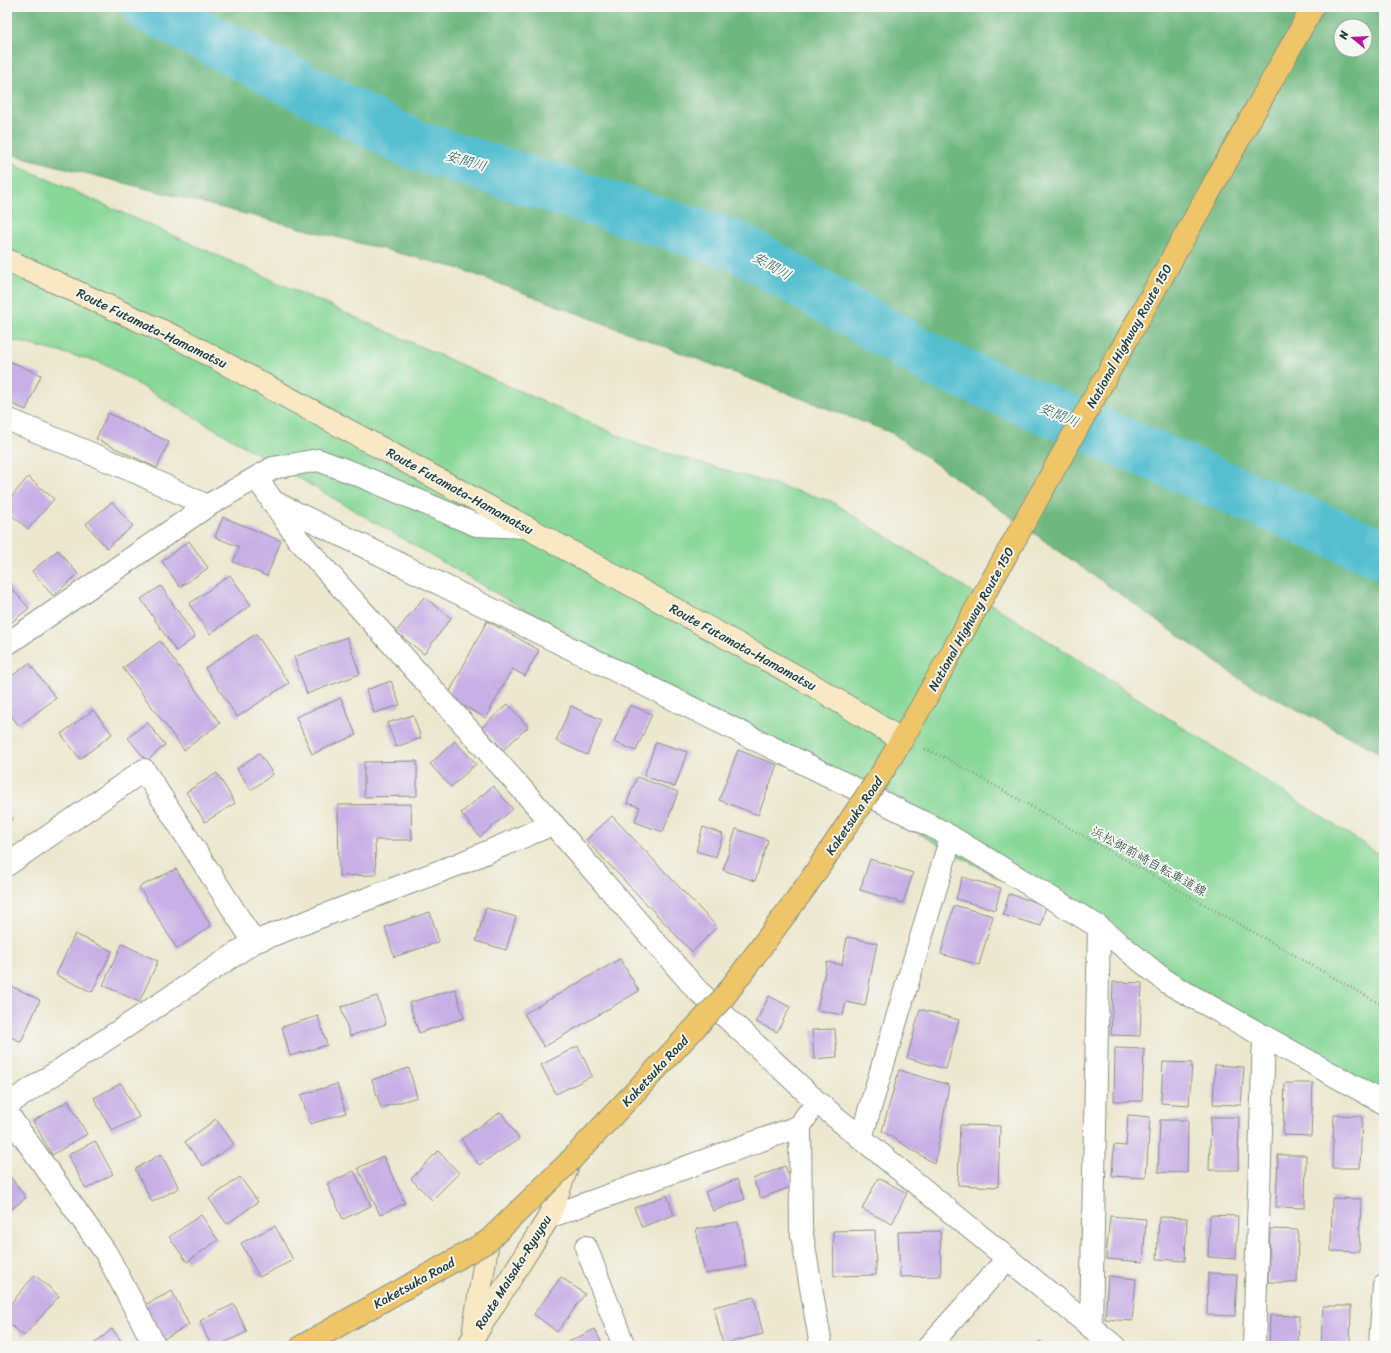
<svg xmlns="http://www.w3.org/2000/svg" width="1391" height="1353" font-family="Sriracha,'Klee One',sans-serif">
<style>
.green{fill:#88d898;stroke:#548a66}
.forest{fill:#6eb880;stroke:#467a5a;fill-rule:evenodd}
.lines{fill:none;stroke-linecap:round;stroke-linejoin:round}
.river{stroke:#54bfd0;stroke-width:50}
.building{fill:#c8afe6}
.minor-casing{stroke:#869281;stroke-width:24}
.secondary-casing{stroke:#869281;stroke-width:24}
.trunk-casing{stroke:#869281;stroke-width:24}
.path{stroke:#869281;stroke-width:2.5;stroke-dasharray:1 3;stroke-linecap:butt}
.minor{stroke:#fff;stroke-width:22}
.secondary{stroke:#f8e8c3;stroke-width:22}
.trunk{stroke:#eec569;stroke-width:22}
.trunk-bridge-casing{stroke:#869281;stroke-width:24;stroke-linecap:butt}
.trunk-bridge{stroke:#eec569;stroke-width:22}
.labels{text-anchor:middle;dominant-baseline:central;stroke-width:4;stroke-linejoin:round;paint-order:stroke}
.street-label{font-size:13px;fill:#1f3d34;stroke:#f6f6f2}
.water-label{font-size:14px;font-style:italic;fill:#2c5e5b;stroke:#f6f6f2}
</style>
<rect width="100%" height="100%" fill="#f6f6f2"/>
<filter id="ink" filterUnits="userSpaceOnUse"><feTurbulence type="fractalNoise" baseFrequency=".025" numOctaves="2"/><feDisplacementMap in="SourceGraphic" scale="8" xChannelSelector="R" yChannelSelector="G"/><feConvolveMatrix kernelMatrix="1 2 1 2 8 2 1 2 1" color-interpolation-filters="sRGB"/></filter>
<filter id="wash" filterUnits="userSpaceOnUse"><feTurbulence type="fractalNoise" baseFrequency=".012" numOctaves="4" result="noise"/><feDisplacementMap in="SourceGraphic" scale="16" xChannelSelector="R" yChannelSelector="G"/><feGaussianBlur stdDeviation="0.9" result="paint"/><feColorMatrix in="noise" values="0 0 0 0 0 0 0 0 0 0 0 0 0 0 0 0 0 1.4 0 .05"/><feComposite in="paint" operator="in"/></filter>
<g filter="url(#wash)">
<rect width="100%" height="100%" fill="#ece7ce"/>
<polygon class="green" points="7,161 642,446 831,501 1384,857 1384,1092 700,712 100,362 7,339"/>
<path class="forest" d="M7,7H1384V755L1243,681L892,433L461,269L7,153ZM1341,26H1365V50H1341Z"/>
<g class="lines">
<polyline class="river" points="148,7 412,144 737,246 936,362 1384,555"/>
</g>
<g id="blocks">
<g class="building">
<polygon points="7,360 41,375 26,410 7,402"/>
<polygon points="108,413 169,442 157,468 96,439"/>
<polygon points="28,477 54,499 28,529 7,511 7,502"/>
<polygon points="112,502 133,526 107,548 86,524"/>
<polygon points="223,517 281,541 267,576 233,562 239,547 215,537"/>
<polygon points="189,541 208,568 180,587 162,561"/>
<polygon points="58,550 78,574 53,596 32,571"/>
<polygon points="230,575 251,605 210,634 189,604"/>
<polygon points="7,583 29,608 7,626"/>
<polygon points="161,586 195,637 176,651 141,599"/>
<polygon points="424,597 451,618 424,654 396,632"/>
<polygon points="487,621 539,650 525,676 512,669 486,718 447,697"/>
<polygon points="256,634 289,683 237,717 205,668"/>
<polygon points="347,637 360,674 307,694 294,657"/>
<polygon points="160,641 220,723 184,750 123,668"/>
<polygon points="29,663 56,698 19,726 7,710 7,680"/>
<polygon points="391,681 400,705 374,713 366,690"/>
<polygon points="341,698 356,735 312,754 296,717"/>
<polygon points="508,704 528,727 503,750 482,727"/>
<polygon points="630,705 652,714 636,751 614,742"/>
<polygon points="571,706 602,720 587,755 556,741"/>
<polygon points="93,710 112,734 80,759 61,734"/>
<polygon points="413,715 421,738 396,747 387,723"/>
<polygon points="147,722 165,745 147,761 128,738"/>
<polygon points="455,741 476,764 451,787 430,764"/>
<polygon points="656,742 687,752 675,787 644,776"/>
<polygon points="738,750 777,765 758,815 719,800"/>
<polygon points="259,753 273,774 251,790 237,769"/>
<polygon points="417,761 417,796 364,797 364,762"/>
<polygon points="217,773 235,803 205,822 186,792"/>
<polygon points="637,777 678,792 663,832 635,822 640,807 627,803"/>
<polygon points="493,786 513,809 480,837 461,813"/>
<polygon points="411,804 412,840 375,840 376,875 339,876 338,805"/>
<polygon points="7,812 12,819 7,823"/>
<polygon points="612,816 717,927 692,952 586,840"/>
<polygon points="703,827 723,834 716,857 696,851"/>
<polygon points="736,829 768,840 755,881 723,870"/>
<polygon points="870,859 913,873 903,903 860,890"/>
<polygon points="176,869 211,926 177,949 139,887"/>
<polygon points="962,877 1001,888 995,910 956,899"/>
<polygon points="1009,894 1046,905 1041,926 1003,915"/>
<polygon points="954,905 993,916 979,965 941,954"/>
<polygon points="486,908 516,917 506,950 476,941"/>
<polygon points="430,912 439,942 394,957 385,927"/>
<polygon points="75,934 112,951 92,992 56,975"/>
<polygon points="847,937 877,943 865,1006 846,1002 843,1015 817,1010 827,962 842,965"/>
<polygon points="122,944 158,961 139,1002 103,985"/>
<polygon points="620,959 639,991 544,1047 524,1014"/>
<polygon points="1113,982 1142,983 1140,1036 1111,1035"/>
<polygon points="7,984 40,1000 21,1042 7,1035"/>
<polygon points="455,989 464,1018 419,1033 409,1003"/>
<polygon points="377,996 386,1024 350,1036 341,1007"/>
<polygon points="769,996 790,1007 777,1032 756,1022"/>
<polygon points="920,1009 959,1020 946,1069 907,1058"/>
<polygon points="318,1016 327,1045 290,1056 282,1027"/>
<polygon points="835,1029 837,1057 814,1059 812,1030"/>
<polygon points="578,1046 592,1076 556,1094 541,1065"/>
<polygon points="1115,1048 1144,1049 1142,1101 1114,1101"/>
<polygon points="1163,1062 1192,1063 1189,1105 1161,1103"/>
<polygon points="1215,1065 1244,1067 1241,1105 1213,1104"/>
<polygon points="409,1068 417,1097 381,1108 372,1080"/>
<polygon points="899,1070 949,1085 935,1164 882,1131"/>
<polygon points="121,1083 139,1117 112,1131 94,1098"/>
<polygon points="1285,1083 1313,1083 1311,1136 1283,1135"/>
<polygon points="337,1084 346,1113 310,1124 301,1095"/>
<polygon points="68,1101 87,1134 52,1155 33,1121"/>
<polygon points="501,1112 519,1139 479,1165 461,1139"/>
<polygon points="1128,1115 1150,1117 1146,1178 1112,1176 1114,1145 1126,1146"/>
<polygon points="1334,1115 1362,1116 1360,1168 1332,1168"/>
<polygon points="1211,1117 1239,1117 1238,1170 1209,1170"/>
<polygon points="216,1119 234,1144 203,1166 185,1142"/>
<polygon points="1160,1120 1188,1120 1187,1173 1158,1172"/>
<polygon points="960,1125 1000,1126 998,1187 958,1185"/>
<polygon points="95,1141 113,1174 86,1189 68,1155"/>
<polygon points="438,1151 459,1173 432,1200 411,1179"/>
<polygon points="161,1154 179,1188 152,1202 135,1169"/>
<polygon points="1278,1155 1306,1155 1305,1208 1276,1207"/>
<polygon points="383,1156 405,1203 380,1215 358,1168"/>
<polygon points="785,1166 793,1186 761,1198 753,1179"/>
<polygon points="354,1171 371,1206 343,1219 327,1184"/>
<polygon points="7,1172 26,1198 7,1212"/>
<polygon points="240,1177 258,1202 227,1224 209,1199"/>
<polygon points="878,1178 907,1193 892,1224 862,1209"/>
<polygon points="737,1179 745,1199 713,1211 705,1192"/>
<polygon points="667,1195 674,1215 642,1227 634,1208"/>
<polygon points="1332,1198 1361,1199 1359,1252 1331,1251"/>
<polygon points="201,1215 218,1240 187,1262 169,1237"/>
<polygon points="1210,1215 1238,1216 1236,1259 1208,1257"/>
<polygon points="1110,1216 1146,1219 1143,1262 1106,1259"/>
<polygon points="1159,1217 1187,1218 1185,1261 1157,1259"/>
<polygon points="738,1222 746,1266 705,1274 696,1229"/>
<polygon points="275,1226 293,1260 259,1277 241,1243"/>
<polygon points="1270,1229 1298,1230 1297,1283 1268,1282"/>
<polygon points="875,1230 876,1275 834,1276 833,1231"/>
<polygon points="940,1231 941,1276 900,1277 898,1232"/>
<polygon points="1208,1273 1237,1274 1235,1316 1207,1315"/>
<polygon points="35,1275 59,1296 24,1336 7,1322 7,1308"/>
<polygon points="1108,1276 1136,1279 1132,1321 1105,1319"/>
<polygon points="561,1277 585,1294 557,1332 534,1314"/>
<polygon points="172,1291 189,1325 163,1339 145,1305"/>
<polygon points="754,1297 763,1334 723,1344 714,1307"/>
<polygon points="234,1304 247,1332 217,1346 211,1346 200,1321"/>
<polygon points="1323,1306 1351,1306 1350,1346 1321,1346"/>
<polygon points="1270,1315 1299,1316 1298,1346 1269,1346"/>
<polygon points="112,1329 125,1346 91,1346"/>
<polygon points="595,1329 603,1346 560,1346"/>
<polygon points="1039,1341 1048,1346 1036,1346"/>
<polygon points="1207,1341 1244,1344 1244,1346 1207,1346"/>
</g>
</g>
</g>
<g filter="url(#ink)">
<use href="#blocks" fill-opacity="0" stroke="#869281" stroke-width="1"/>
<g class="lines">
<defs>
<g id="minor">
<polyline points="7,419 138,473 207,506"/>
<polyline points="257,478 298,539 553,824 696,989 816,1101 1114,1346"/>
<polyline points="272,501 941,831 1099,927 1168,983 1384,1103"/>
<polyline points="7,644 207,506 273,468 318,460 356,474 476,525 526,527"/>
<polyline points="7,865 144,770 254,942"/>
<polyline points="7,1105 254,942 459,864 553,824"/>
<polyline points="7,1113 106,1253 155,1346"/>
<polyline points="807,1115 800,1126 801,1229 821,1346"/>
<polyline points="861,1138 951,837"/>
<polyline points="549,1217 800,1126"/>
<polyline points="586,1247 624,1346"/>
<polyline points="1091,1327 1099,927"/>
<polyline points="929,1346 1008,1258"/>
<polyline points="1254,1346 1264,1036"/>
<polyline points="1380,1346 1384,1286"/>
</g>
<g id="secondary">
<polyline points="7,260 182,340 526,527 814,686 902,740"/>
<polyline points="474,1328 488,1241"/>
<polyline points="468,1346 549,1217 569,1162"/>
</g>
<g id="trunk">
<polyline points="885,768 921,707 1313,7"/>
<polyline points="302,1346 446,1265"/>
</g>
</defs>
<use href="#minor" class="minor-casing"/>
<use href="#secondary" class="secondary-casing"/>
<use href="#trunk" class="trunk-casing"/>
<polyline class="path" points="925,749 944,757 1384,1006"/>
<use href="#minor" class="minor"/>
<use href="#secondary" class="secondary"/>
<use href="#trunk" class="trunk"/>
<defs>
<polyline id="trunk-bridge" points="446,1265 488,1241 569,1162 724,997 807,885 885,768"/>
</defs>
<use href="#trunk-bridge" class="trunk-bridge-casing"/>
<use href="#trunk-bridge" class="trunk-bridge"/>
</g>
</g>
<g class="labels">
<g class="street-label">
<text transform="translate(152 328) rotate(26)">Route Futamata-Hamamatsu</text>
<text transform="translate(1129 336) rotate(-61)">National Highway Route 150</text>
<text transform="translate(460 491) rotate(29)">Route Futamata-Hamamatsu</text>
<text transform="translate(971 619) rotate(-61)">National Highway Route 150</text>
<text transform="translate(743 647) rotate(29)">Route Futamata-Hamamatsu</text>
<text transform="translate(854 816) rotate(-56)">Kaketsuka Road</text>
<text transform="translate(1149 861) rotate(29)">浜松御前崎自転車道線</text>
<text transform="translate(655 1071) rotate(-47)">Kaketsuka Road</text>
<text transform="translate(513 1272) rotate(-58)">Route Maisaka-Ryuyou</text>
<text transform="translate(414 1283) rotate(-29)">Kaketsuka Road</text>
</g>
<g class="water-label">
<text transform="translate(466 161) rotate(17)">安間川</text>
<text transform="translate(772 266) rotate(30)">安間川</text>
<text transform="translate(1059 415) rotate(23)">安間川</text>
</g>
</g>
<rect width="1391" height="1353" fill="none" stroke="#f6f6f2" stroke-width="24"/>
<g transform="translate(1353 38) rotate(288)"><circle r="19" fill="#f6f6f2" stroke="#a0aca6"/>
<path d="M0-3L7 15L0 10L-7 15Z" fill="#b5179e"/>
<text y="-6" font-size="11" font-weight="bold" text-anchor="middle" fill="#1f3d34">N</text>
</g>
</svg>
